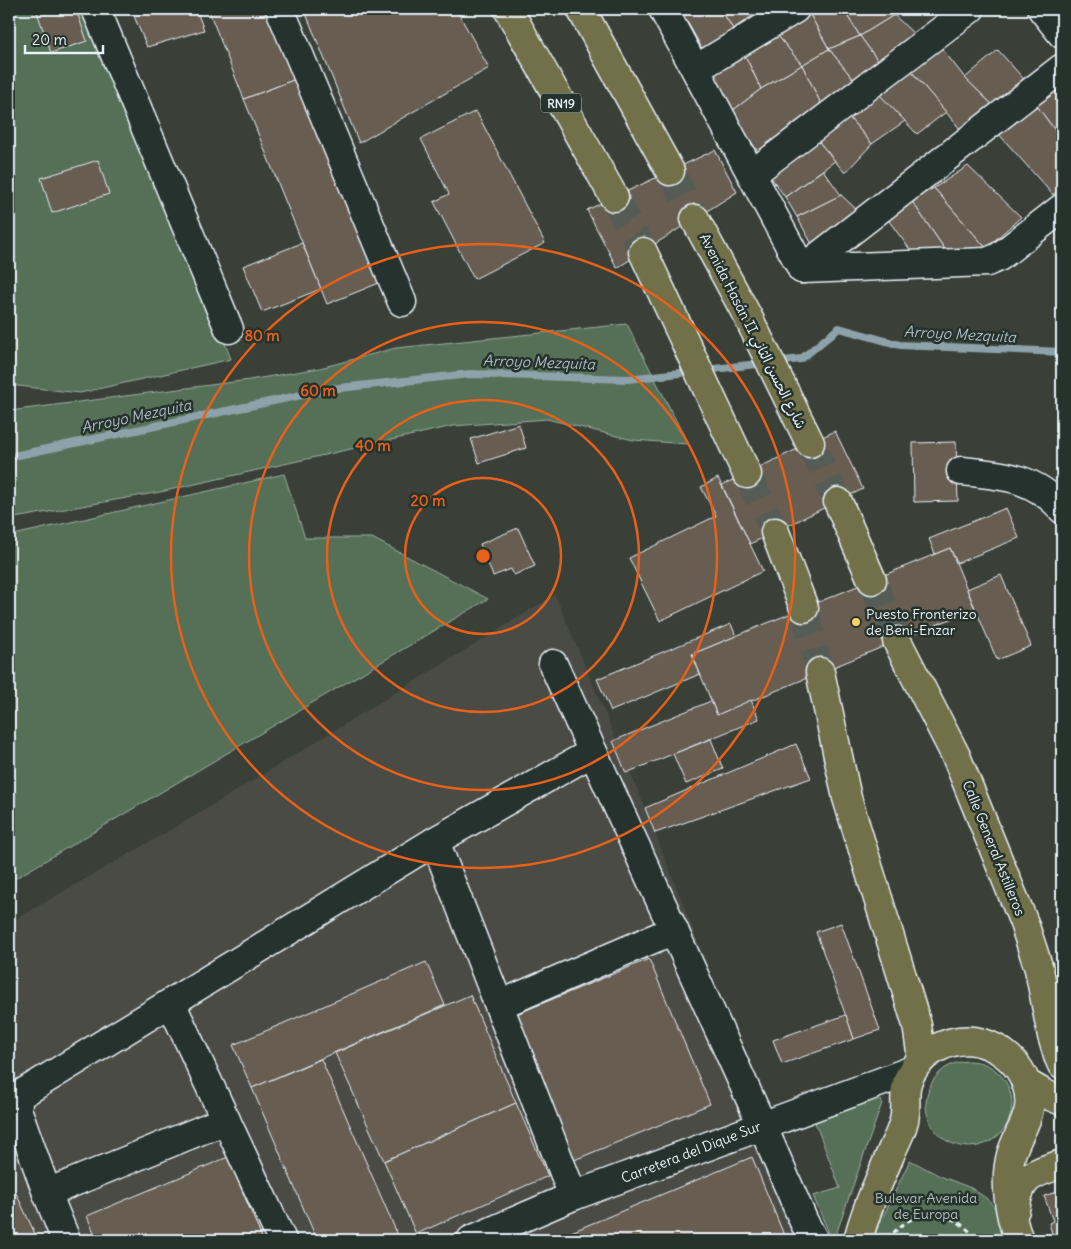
<svg xmlns="http://www.w3.org/2000/svg" width="1071" height="1249" font-family="Delius,'Playpen Sans Arabic',sans-serif">
<style>
.built{fill:#4b4c44}
.green{fill:#557056;stroke:#9eb0a7}
.lines{fill:none;stroke-linecap:round;stroke-linejoin:round}
.stream{stroke:#8da2aa;stroke-width:8}
.building{fill:#675d51;stroke:#e8f1f8}
.major-tunnel{stroke:#545b55;stroke-width:28;stroke-dasharray:28 14;stroke-linecap:butt}
.minor-casing{stroke:#e8f1f8;stroke-width:31}
.major-casing{stroke:#e8f1f8;stroke-width:31}
.path{stroke:#e8f1f8;stroke-width:3;stroke-dasharray:5 4;stroke-linecap:butt}
.minor{stroke:#26332d;stroke-width:28}
.major{stroke:#71704a;stroke-width:28}
.ring{fill:none;stroke:#e86118;stroke-width:2.5}
.poi-dot{fill:#ffd166;stroke:#26332d;stroke-width:2}
.labels{text-anchor:middle;dominant-baseline:central;stroke-width:5;stroke-linejoin:round;paint-order:stroke}
.shield{fill:#26332d;stroke:#aeb8bb;stroke-width:1}
.shield-label{font-size:12px;font-weight:bold;fill:#e8f1f8}
.street-label{font-size:14px;fill:#e8f1f8;stroke:#26332d}
.poi-label{font-size:14px;fill:#e8f1f8;stroke:#26332d;text-anchor:start}
.park-label{font-size:14px;fill:#adbdb7;stroke:#26332d}
.water-label{font-size:15px;font-style:italic;fill:#abbcc4;stroke:#26332d}
.centre{fill:#e86118;stroke:#26332d;stroke-width:2.5}
.ring-label{font-size:15px;text-anchor:middle;font-weight:bold;fill:#e86118;stroke:#26332d;stroke-width:5;stroke-linejoin:round;paint-order:stroke}
</style>
<rect width="100%" height="100%" fill="#3a4038"/>
<filter id="ink" filterUnits="userSpaceOnUse"><feTurbulence type="fractalNoise" baseFrequency=".02" numOctaves="2"/><feDisplacementMap in="SourceGraphic" scale="10" xChannelSelector="R" yChannelSelector="G"/><feConvolveMatrix kernelMatrix="1 2 1 2 8 2 1 2 1" color-interpolation-filters="sRGB"/></filter>
<g filter="url(#ink)">
<polygon class="built" points="555,595 645,808 816,1240 9,1240 9,923 195,816"/>
<g class="green">
<polygon points="9,9 94,9 231,359 80,393 9,385"/>
<polygon points="627,324 688,444 633,440 547,419 453,426 160,492 9,519 9,411 249,380 320,368 396,348"/>
<polygon points="284,474 305,538 372,538 488,599 9,882 9,536"/>
<circle cx="969" cy="1104" r="43"/>
<polygon points="878,1092 882,1103 834,1240 832,1240 813,1196 840,1188 813,1117"/>
<polygon points="910,1160 940,1176 971,1188 986,1198 997,1210 1009,1240 872,1240"/>
</g>
<g class="lines">
<polyline class="stream" points="9,457 330,389 470,374 628,379 801,359 839,328 900,345 1062,352"/>
</g>
<g class="building">
<polygon points="36,9 76,9 87,41 51,53"/>
<polygon points="131,9 196,9 204,30 147,47"/>
<polygon points="208,9 265,9 296,79 244,99"/>
<polygon points="304,9 456,9 489,68 359,143"/>
<polygon points="680,9 721,9 733,29 703,50"/>
<polygon points="721,9 752,9 755,14 733,29"/>
<polygon points="812,9 843,9 860,36 829,49 808,11"/>
<polygon points="843,9 890,9 894,15 860,36"/>
<polygon points="808,11 829,49 802,65 774,31"/>
<polygon points="894,15 914,34 881,65 860,36"/>
<polygon points="774,31 802,65 761,89 742,49"/>
<polygon points="860,36 881,65 858,85 829,49"/>
<polygon points="936,41 965,78 999,111 961,130 905,64"/>
<polygon points="742,49 761,89 732,111 711,74"/>
<polygon points="829,49 858,85 824,110 802,65"/>
<polygon points="998,50 1030,86 999,111 965,78"/>
<polygon points="905,64 946,112 917,134 877,92"/>
<polygon points="802,65 824,110 758,152 732,111 761,89"/>
<polygon points="296,79 379,283 327,304 244,99"/>
<polygon points="1062,84 1062,140 1037,106"/>
<polygon points="877,92 905,121 872,144 846,114"/>
<polygon points="1037,106 1062,140 1062,186 1053,195 997,132"/>
<polygon points="476,111 545,243 474,279 434,202 449,194 421,139"/>
<polygon points="846,114 872,144 845,173 814,136"/>
<polygon points="814,136 835,161 785,197 768,173"/>
<polygon points="715,150 737,192 617,268 587,210"/>
<polygon points="98,160 109,194 52,213 41,178"/>
<polygon points="968,166 1021,217 986,248 934,188"/>
<polygon points="823,170 841,195 797,217 785,197"/>
<polygon points="934,188 986,248 946,251 911,200"/>
<polygon points="841,195 856,209 812,244 797,217"/>
<polygon points="911,200 946,251 917,259 886,217"/>
<polygon points="302,243 321,289 262,312 243,266"/>
<polygon points="519,424 526,448 479,463 471,439"/>
<polygon points="835,431 863,489 750,544 722,485"/>
<polygon points="956,442 958,501 914,502 913,443"/>
<polygon points="718,478 763,571 660,621 629,558 716,516 701,487"/>
<polygon points="1006,508 1019,538 957,563 950,548 935,554 929,539"/>
<polygon points="518,528 535,566 514,575 511,569 493,576 480,544"/>
<polygon points="950,548 975,609 717,715 692,654"/>
<polygon points="1001,575 1031,646 997,660 967,589"/>
<polygon points="731,624 736,636 692,654 700,674 611,711 597,679"/>
<polygon points="751,700 759,719 626,773 613,741 711,701 717,715"/>
<polygon points="711,739 723,769 686,784 673,754"/>
<polygon points="796,744 811,778 655,833 645,808"/>
<polygon points="841,923 880,1030 854,1039 816,932"/>
<polygon points="649,959 710,1104 572,1161 512,1016"/>
<polygon points="426,962 445,1005 252,1088 233,1045"/>
<polygon points="470,995 516,1103 384,1161 335,1053"/>
<polygon points="846,1015 854,1039 782,1064 773,1040"/>
<polygon points="321,1059 400,1240 317,1240 252,1088"/>
<polygon points="516,1103 548,1176 416,1234 384,1161"/>
<polygon points="228,1157 263,1240 97,1240 87,1216"/>
<polygon points="752,1157 786,1240 552,1240"/>
<polygon points="1062,1190 1062,1240 1054,1240 1049,1223 1053,1221 1044,1196"/>
<polygon points="16,1193 38,1240 9,1240 9,1196"/>
</g>
<g class="lines">
<g class="major-tunnel">
<polyline points="670,171 695,219"/>
<polyline points="614,197 643,252"/>
<polyline points="810,443 838,502"/>
<polyline points="747,474 775,532"/>
<polyline points="872,580 897,641"/>
<polyline points="804,608 820,672"/>
</g>
<defs>
<g id="minor">
<polyline points="96,9 229,329"/>
<polyline points="280,9 402,302"/>
<polyline points="663,9 802,269"/>
<polyline points="1042,9 1062,34"/>
<polyline points="696,69 795,9"/>
<polyline points="752,174 970,9"/>
<polyline points="802,269 1062,68"/>
<polyline points="802,269 987,262 999,257 1062,208"/>
<path d="M961,471C1001,475 1034,476 1062,509"/>
<polyline points="553,664 762,1125 804,1222 814,1240"/>
<polyline points="435,841 573,1196"/>
<polyline points="171,1003 282,1240"/>
<polyline points="499,1005 674,930"/>
<polyline points="47,1193 226,1120"/>
<polyline points="66,1240 47,1193 17,1109 19,1097 23,1093 435,841 593,752"/>
<polyline points="471,1240 573,1196 913,1070"/>
</g>
<g id="major">
<polyline points="508,9 614,197"/>
<polyline points="581,9 670,171"/>
<polyline points="695,219 748,317 810,443"/>
<polyline points="643,252 747,474"/>
<polyline points="838,502 872,580"/>
<polyline points="775,532 804,608"/>
<polyline points="897,641 956,756 1024,923 1039,969 1052,1036 1058,1056 1062,1065"/>
<polyline points="820,672 847,798 917,1025 922,1059"/>
<polyline points="1026,1083 1045,1094 1062,1101"/>
<path d="M1015,1210C1020,1176 1031,1174 1062,1164"/>
<path d="M858,1240C865,1211 878,1184 890,1155C894,1145 900,1135 903,1124C908,1111 903,1096 907,1083C916,1053 953,1033 983,1043C1002,1049 1019,1063 1026,1083C1037,1114 1019,1128 1011,1155C1004,1181 1009,1215 1019,1240"/>
</g>
</defs>
<use href="#minor" class="minor-casing"/>
<use href="#major" class="major-casing"/>
<g class="path">
<polyline points="976,1239 989,1234"/>
<path d="M888,1240C911,1206 953,1207 977,1240"/>
</g>
<use href="#minor" class="minor"/>
<use href="#major" class="major"/>
</g>
</g>
<g class="ring">
<circle cx="483" cy="556" r="78"/>
<circle cx="483" cy="556" r="156"/>
<circle cx="483" cy="556" r="234"/>
<circle cx="483" cy="556" r="312"/>
</g>
<circle class="poi-dot" cx="856" cy="622" r="5"/>
<g class="labels">
<rect class="shield" x="541" y="93.5" width="40" height="19" rx="4"/>
<g class="shield-label">
<text x="561" y="103">RN19</text>
</g>
<g class="street-label">
<text transform="translate(753 331) rotate(63)">Avenida Hasán II شارع الحسن الثاني</text>
<text transform="translate(994 848) rotate(68)">Calle General Astilleros</text>
<text transform="translate(691 1152) rotate(-21)">Carretera del Dique Sur</text>
</g>
<g class="poi-label">
<text x="866" y="614">Puesto Fronterizo<tspan x="866" dy="16">de Beni-Enzar</tspan></text>
</g>
<g class="park-label">
<text x="926" y="1198">Bulevar Avenida<tspan x="926" dy="16">de Europa</tspan></text>
</g>
<g class="water-label">
<text transform="translate(960 334) rotate(3)">Arroyo Mezquita</text>
<text transform="translate(539 362) rotate(2)">Arroyo Mezquita</text>
<text transform="translate(136 416) rotate(-12)">Arroyo Mezquita</text>
</g>
</g>
<circle cx="483" cy="556" r="8" class="centre"/>
<g class="ring-label">
<text x="262" y="341">80 m</text>
<text x="318" y="396">60 m</text>
<text x="373" y="451">40 m</text>
<text x="428" y="506">20 m</text>
</g>
<rect width="1071" height="1249" fill="none" stroke="#26332d" stroke-width="30"/>
<rect x="15" y="15" width="1041" height="1219" fill="none" stroke="#e8f1f8" stroke-width="2" filter="url(#ink)"/>
<path d="M25 45v8h78v-8" fill="none" stroke="#e8f1f8" stroke-width="2.5"/>
<text x="32" y="45" font-size="15" fill="#e8f1f8" stroke="#26332d" stroke-width="4" paint-order="stroke">20 m</text>
</svg>
